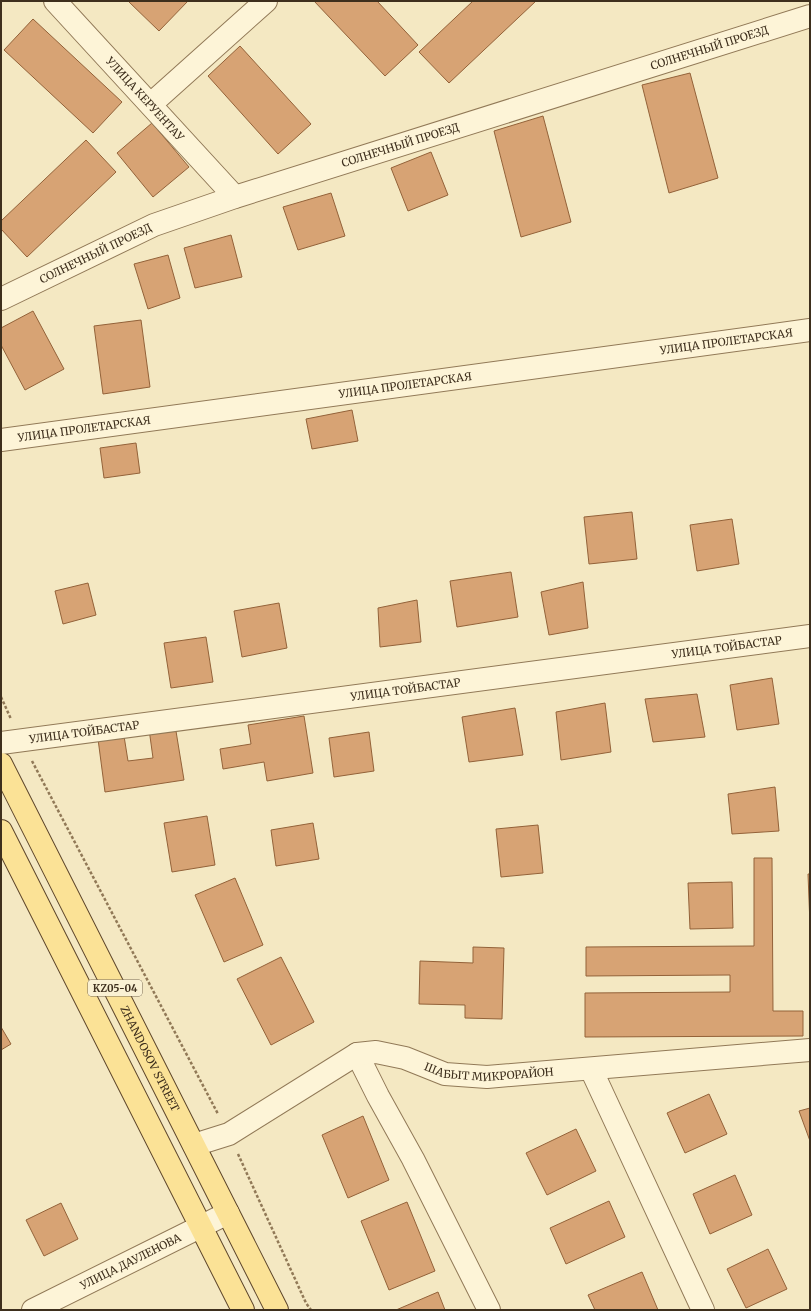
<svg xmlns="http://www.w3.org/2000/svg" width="811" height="1311" font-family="Merriweather,serif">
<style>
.building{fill:#d7a374;stroke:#936239}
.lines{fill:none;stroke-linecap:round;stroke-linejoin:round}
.minor-casing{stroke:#917957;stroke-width:24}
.major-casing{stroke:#5e462b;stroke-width:24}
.path{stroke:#917957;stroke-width:2.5;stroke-dasharray:3 2;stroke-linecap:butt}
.minor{stroke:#fdf4d7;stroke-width:22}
.major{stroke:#fbe296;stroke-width:22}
.labels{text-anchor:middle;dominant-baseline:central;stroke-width:4;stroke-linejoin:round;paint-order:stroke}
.shield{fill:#faf1d3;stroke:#766954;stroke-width:1}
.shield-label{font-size:10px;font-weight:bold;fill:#3e2f1d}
.street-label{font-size:11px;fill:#3e2f1d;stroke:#faf1d3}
</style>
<rect width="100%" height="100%" fill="#f4e8c2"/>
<g class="building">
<polygon points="128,1 188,1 159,31"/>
<polygon points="314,1 377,1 418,45 385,76"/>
<polygon points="473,1 536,1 449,83 419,52"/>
<polygon points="33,19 122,102 93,133 4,50"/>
<polygon points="240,46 311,124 278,154 208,76"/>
<polygon points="690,73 718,178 669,193 642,85"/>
<polygon points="543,116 571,222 521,237 494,131"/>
<polygon points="152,123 189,167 153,197 117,153"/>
<polygon points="86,140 116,172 27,257 1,229 1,221"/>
<polygon points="431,152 448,195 408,211 391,168"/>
<polygon points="331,193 345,236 298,250 283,207"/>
<polygon points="231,235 242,277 195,288 184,248"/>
<polygon points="168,255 180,298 148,309 134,264"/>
<polygon points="33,311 64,369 25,390 1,345 1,328"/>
<polygon points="141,320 150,387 103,394 94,326"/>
<polygon points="352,410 358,441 312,449 306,419"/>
<polygon points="136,443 140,473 104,478 100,448"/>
<polygon points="632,512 637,559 589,564 584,517"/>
<polygon points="732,519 739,564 697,571 690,525"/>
<polygon points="511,572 518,617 457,627 450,581"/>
<polygon points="583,582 588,628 549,635 541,592"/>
<polygon points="88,583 96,615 63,624 55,591"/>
<polygon points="417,600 421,642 380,647 378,608"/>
<polygon points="279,603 287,648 242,657 234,611"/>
<polygon points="206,637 213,682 171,688 164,643"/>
<polygon points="772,678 779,724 737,730 730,685"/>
<polygon points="697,694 705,737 653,742 645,699"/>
<polygon points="605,703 611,752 561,760 556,712"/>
<polygon points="515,708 523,755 469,762 462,717"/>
<polygon points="304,716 313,773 267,781 264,762 223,769 220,749 251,744 248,725"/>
<polygon points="175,725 184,780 105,792 98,739 124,736 128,761 153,758 149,729"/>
<polygon points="369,732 374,771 334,777 329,738"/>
<polygon points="775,787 779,831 732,834 728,794"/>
<polygon points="207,816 215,865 172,872 164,823"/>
<polygon points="313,823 319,859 276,866 271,830"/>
<polygon points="538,825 543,873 501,877 496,829"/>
<polygon points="754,858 772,858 773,1011 803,1011 803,1036 585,1037 585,993 730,992 730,975 586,976 586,947 754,946"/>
<polygon points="808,874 810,874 810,925"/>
<polygon points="235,878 263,945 224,962 195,895"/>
<polygon points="732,882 733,928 690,929 688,883"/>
<polygon points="473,947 504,948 502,1019 465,1018 465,1005 419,1004 420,961 473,963"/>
<polygon points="281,957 314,1022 271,1045 237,979"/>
<polygon points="1,1027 11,1044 1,1050"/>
<polygon points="709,1094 727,1134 685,1153 667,1113"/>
<polygon points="810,1108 810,1141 799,1111"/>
<polygon points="363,1116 389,1180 348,1198 322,1135"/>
<polygon points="576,1129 596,1171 547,1195 526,1153"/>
<polygon points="735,1175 752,1215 710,1234 693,1194"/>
<polygon points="609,1201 625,1237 566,1264 550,1228"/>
<polygon points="407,1202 435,1271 389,1290 361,1221"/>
<polygon points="61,1203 78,1239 44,1256 26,1220"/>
<polygon points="768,1249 787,1289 746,1308 727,1269"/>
<polygon points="642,1272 658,1310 595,1310 588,1295"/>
<polygon points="438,1292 445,1310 396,1310"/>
</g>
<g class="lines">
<defs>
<g id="minor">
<path id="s1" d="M55,1L235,197"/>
<polyline points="151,104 266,1"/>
<path id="s2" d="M1,299L154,225L235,197L810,16"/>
<path id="s3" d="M1,440L810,330"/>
<path id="s4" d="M1,743L810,636"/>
<polyline points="357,1054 378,1096 413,1159 489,1310"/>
<polyline points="591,1069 703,1310"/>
<path id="s5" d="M194,1145L229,1134L357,1054L376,1052L405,1058L445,1074L487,1077L810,1050"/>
<path id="s6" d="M33,1310L228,1213"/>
</g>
<g id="major">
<path id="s7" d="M1,764L277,1310"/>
<polyline points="1,831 243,1310"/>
</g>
</defs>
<use href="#minor" class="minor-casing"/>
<use href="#major" class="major-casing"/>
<g class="path">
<polyline points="1,697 11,719"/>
<polyline points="32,761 218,1114"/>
<polyline points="238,1154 306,1303 311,1310"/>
</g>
<use href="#minor" class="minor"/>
<use href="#major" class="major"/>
</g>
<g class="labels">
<rect class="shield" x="88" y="980" width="54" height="16" rx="3"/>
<g class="shield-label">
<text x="115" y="988">KZ05-04</text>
</g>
<g class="street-label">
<text stroke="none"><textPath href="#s2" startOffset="753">СОЛНЕЧНЫЙ ПРОЕЗД</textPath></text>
<text stroke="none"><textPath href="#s1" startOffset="133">УЛИЦА КЕРУЕНТАУ</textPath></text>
<text stroke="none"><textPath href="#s2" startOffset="429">СОЛНЕЧНЫЙ ПРОЕЗД</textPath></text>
<text stroke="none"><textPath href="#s2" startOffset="105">СОЛНЕЧНЫЙ ПРОЕЗД</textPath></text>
<text stroke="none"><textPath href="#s3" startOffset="732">УЛИЦА ПРОЛЕТАРСКАЯ</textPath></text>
<text stroke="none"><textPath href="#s3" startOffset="408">УЛИЦА ПРОЛЕТАРСКАЯ</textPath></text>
<text stroke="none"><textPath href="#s3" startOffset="84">УЛИЦА ПРОЛЕТАРСКАЯ</textPath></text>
<text stroke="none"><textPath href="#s4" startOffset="732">УЛИЦА ТОЙБАСТАР</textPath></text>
<text stroke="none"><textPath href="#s4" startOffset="408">УЛИЦА ТОЙБАСТАР</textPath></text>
<text stroke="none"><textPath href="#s4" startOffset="84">УЛИЦА ТОЙБАСТАР</textPath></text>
<text stroke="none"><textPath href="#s7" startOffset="330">ZHANDOSOV STREET</textPath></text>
<text stroke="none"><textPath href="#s5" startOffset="323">ШАБЫТ МИКРОРАЙОН</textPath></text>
<text stroke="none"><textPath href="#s6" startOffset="109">УЛИЦА ДАУЛЕНОВА</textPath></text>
</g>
</g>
<rect width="811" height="1311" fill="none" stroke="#3e2f1d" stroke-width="4"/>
</svg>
